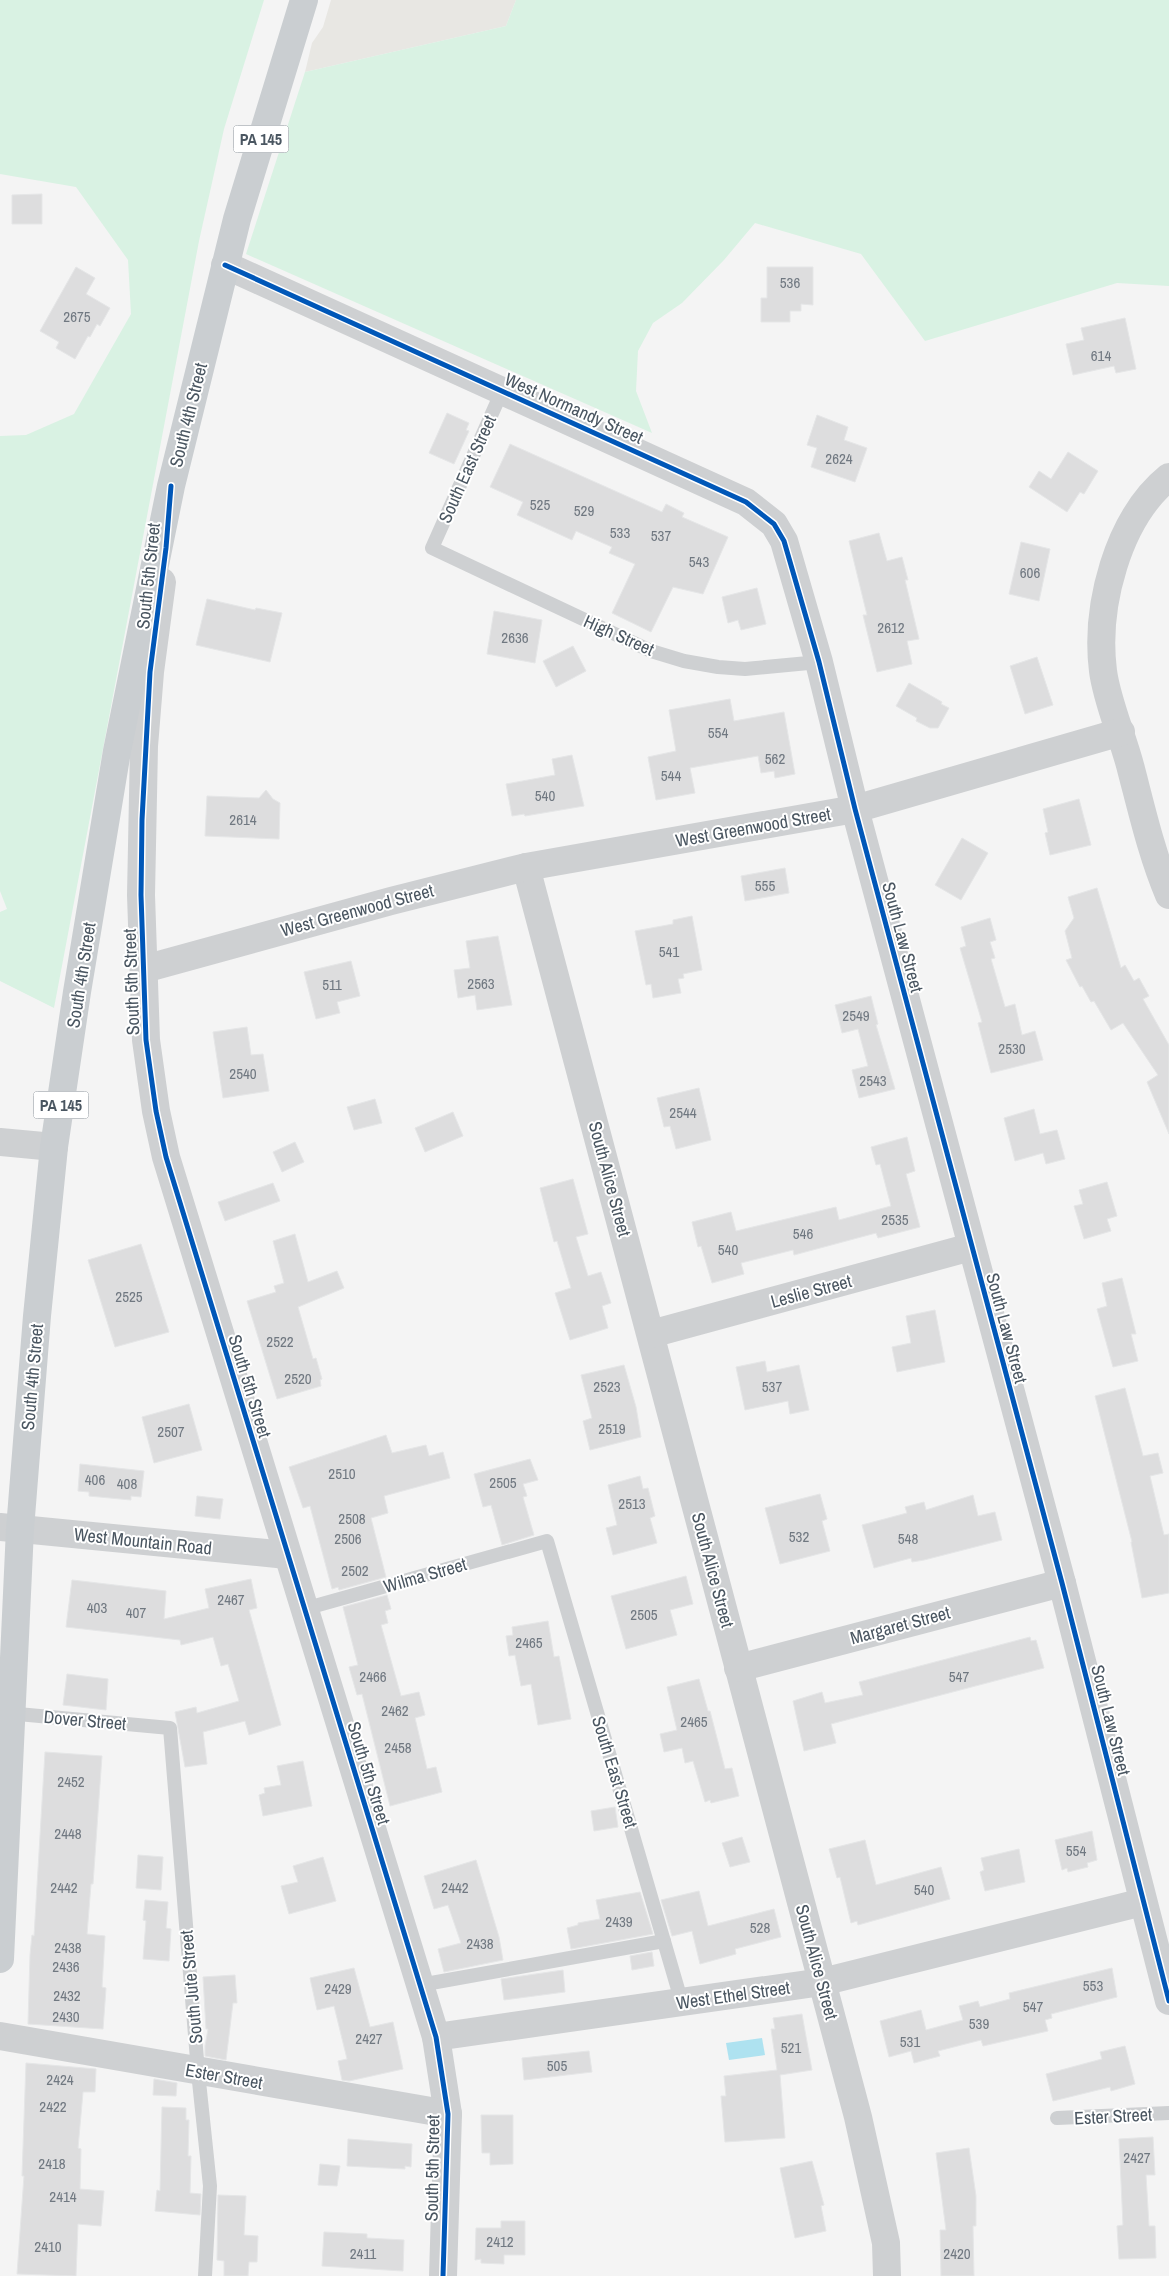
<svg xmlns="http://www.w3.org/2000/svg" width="1169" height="2276" font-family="'Archivo Narrow',sans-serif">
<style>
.commercial{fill:#e8e7e3}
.green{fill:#d9f2e3}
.water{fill:#aee2f0}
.building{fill:#ddddde;stroke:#e5e6e7}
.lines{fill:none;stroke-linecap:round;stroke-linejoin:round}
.service{stroke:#ced0d2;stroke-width:14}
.minor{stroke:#ced0d2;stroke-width:28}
.primary{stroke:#caced1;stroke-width:28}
.cycleway-casing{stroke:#fff;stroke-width:8}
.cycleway{stroke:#0057b8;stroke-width:5}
.labels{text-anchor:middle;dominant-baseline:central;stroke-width:4;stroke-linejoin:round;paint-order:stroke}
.number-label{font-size:15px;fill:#707881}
.shield{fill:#fff;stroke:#808990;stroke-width:1}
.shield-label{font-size:16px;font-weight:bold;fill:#4a5661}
.street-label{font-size:18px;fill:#4a5661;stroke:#fff}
</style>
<rect width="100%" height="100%" fill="#f4f4f4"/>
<polygon class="commercial" points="331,0 516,0 506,26 305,72 312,43 323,27"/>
<g class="green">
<polygon points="0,0 264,0 224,129 199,241 54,1008 0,981 0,912 7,909 0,891 0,436 26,435 74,414 131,314 128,260 76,187 0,174"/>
<polygon points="516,0 1169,0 1169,286 1117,283 925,341 861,254 755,223 724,260 682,303 653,323 638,351 636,391 652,433 246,254 305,72 506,26"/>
</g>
<polygon class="water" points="762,2038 765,2055 729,2060 726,2043"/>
<g class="building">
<polygon points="42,194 42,224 12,224 12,195"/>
<polygon points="76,267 95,278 86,294 110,308 100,326 97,324 90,337 88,336 75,359 56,348 59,342 40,331"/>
<polygon points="767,267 813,267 813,305 801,304 801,311 790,311 790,322 761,322 761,298 767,298"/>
<polygon points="1125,318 1136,369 1116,373 1114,366 1073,375 1066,344 1084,340 1081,328"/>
<polygon points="447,413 469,423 466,430 469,431 454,464 429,453"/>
<polygon points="817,415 848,427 844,440 867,448 855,482 811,467 817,448 807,445"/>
<polygon points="510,444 662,512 666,504 684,513 682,517 728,537 703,594 673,587 651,632 612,613 635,564 609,553 612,547 576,531 572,540 517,515 523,502 490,487"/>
<polygon points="1068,452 1098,471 1084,494 1080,492 1067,512 1029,487 1039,471 1051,479"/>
<polygon points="879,533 887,561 902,557 908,580 905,580 919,639 907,641 912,664 877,672 863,615 867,615 849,541"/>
<polygon points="1021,542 1050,549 1039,601 1009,594"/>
<polygon points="757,588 766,624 741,630 738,620 728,623 722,597"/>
<polygon points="207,599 255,610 256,608 282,613 270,662 196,645"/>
<polygon points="494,611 542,620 535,663 487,654"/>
<polygon points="573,646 586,671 556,687 543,661"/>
<polygon points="1037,657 1053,705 1025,714 1010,666"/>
<polygon points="909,683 942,702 941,704 949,708 938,728 930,728 916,721 917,718 896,706"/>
<polygon points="730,699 734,721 784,712 795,774 775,778 774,771 761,773 758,756 690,768 695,793 656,800 648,757 676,751 669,710"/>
<polygon points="572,755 584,806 525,816 524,814 512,816 506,784 555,775 552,759"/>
<polygon points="266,790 273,799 280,803 279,839 205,836 207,796 259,798"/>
<polygon points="1079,799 1091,845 1050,855 1045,833 1048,832 1043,809"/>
<polygon points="962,838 988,853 961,900 935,885"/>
<polygon points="785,868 789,893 745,901 741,876"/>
<polygon points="1097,888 1121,968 1125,965 1134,981 1139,978 1149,996 1143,999 1169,1045 1169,1134 1147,1082 1158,1075 1123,1023 1111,1030 1094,1001 1091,1002 1082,986 1080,987 1066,960 1072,958 1065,931 1074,918 1068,897"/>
<polygon points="692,916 702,970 683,974 684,978 678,979 681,993 653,998 651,984 646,985 635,931 673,924 673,920"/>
<polygon points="990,918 996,940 990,942 995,958 991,959 1005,1007 1015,1004 1022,1035 1035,1031 1043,1060 991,1073 978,1023 982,1022 960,948 966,946 961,927"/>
<polygon points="498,936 512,1005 477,1010 475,995 458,998 454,970 470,968 466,941"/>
<polygon points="351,961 360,996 337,1002 340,1013 316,1019 304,972"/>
<polygon points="871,996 878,1024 876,1025 895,1089 859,1098 852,1070 868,1066 858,1029 842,1033 835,1005"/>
<polygon points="247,1027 251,1055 263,1054 269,1091 223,1098 213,1032"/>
<polygon points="699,1088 711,1140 676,1149 670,1126 664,1127 657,1098"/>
<polygon points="375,1099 382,1123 354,1130 347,1107"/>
<polygon points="1034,1109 1040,1134 1057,1130 1065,1159 1046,1164 1043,1153 1015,1161 1004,1118"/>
<polygon points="453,1112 463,1136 425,1152 415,1128"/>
<polygon points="907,1137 915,1171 906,1174 920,1227 878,1238 876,1233 794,1255 793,1250 741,1263 744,1274 712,1283 701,1246 698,1247 692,1222 731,1212 736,1231 836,1207 839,1220 891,1206 880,1164 876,1165 871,1147"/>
<polygon points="295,1142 304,1162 282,1172 273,1152"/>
<polygon points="573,1179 588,1234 576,1237 588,1276 601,1272 611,1303 602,1306 608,1328 570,1340 555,1293 571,1288 557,1241 554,1242 540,1188"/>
<polygon points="1107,1182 1117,1216 1107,1219 1111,1231 1084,1239 1074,1206 1083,1204 1079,1190"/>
<polygon points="273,1183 280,1201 225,1221 218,1202"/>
<polygon points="295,1234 308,1282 337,1271 344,1288 298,1307 313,1359 316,1358 322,1379 320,1380 321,1386 277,1399 247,1301 276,1292 274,1286 284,1283 273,1241"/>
<polygon points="141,1244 169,1332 115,1347 88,1260"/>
<polygon points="1122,1278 1136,1334 1131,1334 1138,1361 1113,1367 1097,1309 1107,1306 1102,1283"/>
<polygon points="935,1310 945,1362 897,1372 892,1347 911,1343 906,1316"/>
<polygon points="765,1361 767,1372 799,1365 809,1410 790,1414 788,1401 745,1410 736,1367"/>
<polygon points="624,1365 636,1407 641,1437 590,1450 583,1421 592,1418 581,1375"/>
<polygon points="1125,1388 1143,1456 1158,1453 1163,1473 1150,1476 1164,1535 1169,1534 1169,1593 1142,1598 1131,1542 1132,1542 1095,1396"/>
<polygon points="189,1404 202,1450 154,1463 142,1417"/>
<polygon points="386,1435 392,1453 426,1445 429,1456 443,1452 450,1478 384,1496 388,1513 371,1518 386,1577 339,1590 338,1587 332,1589 310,1506 303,1508 289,1467"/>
<polygon points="530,1459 538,1480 523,1484 527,1496 523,1497 534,1535 502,1545 491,1505 483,1507 474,1474"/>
<polygon points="80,1464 144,1471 141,1497 131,1496 131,1500 89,1496 89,1492 78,1491"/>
<polygon points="640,1476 643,1489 648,1488 655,1516 650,1518 657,1543 613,1555 606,1528 617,1525 608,1485"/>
<polygon points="820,1494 827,1519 822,1521 830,1551 780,1564 765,1508"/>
<polygon points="973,1495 978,1516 995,1512 1002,1540 924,1560 912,1562 911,1558 874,1568 862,1525 907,1513 905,1507 924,1502 926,1510"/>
<polygon points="197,1496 223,1499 220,1519 195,1516"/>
<polygon points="686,1576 693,1604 670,1610 677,1635 626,1649 611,1596"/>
<polygon points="251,1579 257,1608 249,1610 281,1725 249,1735 245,1721 203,1732 207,1764 185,1767 175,1712 196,1707 197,1713 239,1701 228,1664 221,1666 213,1637 181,1645 180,1640 66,1627 72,1580 166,1591 164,1619 209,1608 205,1589"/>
<polygon points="387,1595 391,1609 385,1611 388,1623 381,1625 401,1696 419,1692 425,1715 415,1718 427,1769 436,1767 442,1792 390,1806 362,1694 357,1695 349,1667 358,1665 343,1607"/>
<polygon points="548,1621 554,1657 559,1656 571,1719 538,1725 531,1684 521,1686 515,1655 509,1656 506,1636 513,1635 512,1627"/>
<polygon points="1030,1637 1031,1641 1036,1640 1044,1668 831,1724 836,1743 804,1751 793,1701 822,1692 825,1703 863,1695 859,1682"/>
<polygon points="67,1674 108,1679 106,1710 63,1705"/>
<polygon points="699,1679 708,1711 710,1711 725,1769 732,1768 739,1796 711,1803 710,1800 705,1802 693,1761 685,1763 682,1748 664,1752 660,1734 677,1730 667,1687"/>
<polygon points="45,1752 102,1756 93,1884 91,1884 87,1934 105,1936 102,1987 106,1988 103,2029 28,2024 30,1955 32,1935 34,1936"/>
<polygon points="303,1761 312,1806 263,1816 259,1795 265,1793 264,1788 281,1785 277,1766"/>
<polygon points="615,1807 618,1827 594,1831 591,1811"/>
<polygon points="1092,1831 1097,1860 1087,1863 1088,1867 1068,1872 1067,1868 1062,1870 1055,1840"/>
<polygon points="742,1837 750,1862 730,1867 722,1843"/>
<polygon points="865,1840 876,1885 941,1867 950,1899 858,1925 857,1921 851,1923 840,1877 837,1878 829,1849"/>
<polygon points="1019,1849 1025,1882 985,1891 980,1872 984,1870 981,1858"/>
<polygon points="138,1855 163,1857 161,1890 136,1888"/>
<polygon points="323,1857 336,1901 289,1914 281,1886 298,1882 293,1866"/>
<polygon points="476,1860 499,1937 503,1960 444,1972 438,1949 461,1943 448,1905 434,1909 424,1876"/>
<polygon points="699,1891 708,1926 774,1909 781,1937 735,1949 736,1954 700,1964 692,1931 672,1936 661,1900"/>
<polygon points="640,1892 653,1934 571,1949 567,1928 578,1925 578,1923 600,1919 596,1900"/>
<polygon points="145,1900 168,1902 166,1928 171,1929 169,1961 143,1959 146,1921 143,1920"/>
<polygon points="652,1952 654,1966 632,1970 630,1956"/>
<polygon points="354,1968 370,2027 393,2022 403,2069 349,2081 342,2080 338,2061 347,2059 334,2006 317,2010 310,1978"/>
<polygon points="1112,1968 1117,1997 1051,2014 1052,2018 1045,2020 1048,2031 983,2046 981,2040 938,2051 940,2056 914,2063 911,2051 889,2057 880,2021 921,2010 926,2030 963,2020 959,2006 978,2001 980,2007 1010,1999 1009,1993"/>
<polygon points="563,1970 565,1992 504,2000 501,1979"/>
<polygon points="235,1975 237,2003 233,2003 226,2060 205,2056 205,2046 208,2029 206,2029 203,1977"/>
<polygon points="802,2014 812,2070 780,2075 785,2138 725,2142 721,2096 726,2096 724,2076 777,2070 771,2029 775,2029 773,2018"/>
<polygon points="1125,2046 1135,2084 1111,2091 1110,2087 1053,2101 1046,2074 1102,2059 1100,2052"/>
<polygon points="589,2051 592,2072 524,2080 522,2058"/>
<polygon points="26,2063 96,2069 95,2092 83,2092 78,2148 81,2149 80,2189 104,2191 101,2226 78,2224 76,2276 17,2274 24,2176 22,2176"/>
<polygon points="154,2079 177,2083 176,2096 153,2095"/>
<polygon points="162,2107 186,2108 186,2120 189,2120 188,2156 191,2156 190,2193 201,2194 200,2215 155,2211 157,2190 160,2191"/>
<polygon points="481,2115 513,2115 513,2164 490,2165 490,2153 482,2153"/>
<polygon points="1153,2137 1155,2175 1146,2175 1149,2226 1155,2226 1156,2258 1119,2259 1117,2226 1123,2225 1119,2139"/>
<polygon points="348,2139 412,2144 411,2167 405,2166 405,2169 347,2166"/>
<polygon points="969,2148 976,2196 976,2226 973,2226 974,2276 941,2276 940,2230 946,2230 936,2153"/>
<polygon points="812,2161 824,2205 821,2206 826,2231 795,2238 780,2168"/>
<polygon points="320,2164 340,2166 337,2186 318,2185"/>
<polygon points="218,2195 246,2196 244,2235 258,2236 257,2262 249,2262 248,2276 224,2276 224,2261 217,2260"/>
<polygon points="501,2221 525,2221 525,2255 504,2255 504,2264 481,2263 481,2259 475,2260 476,2228 501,2228"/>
<polygon points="324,2232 367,2234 367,2238 404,2240 403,2271 322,2266"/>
</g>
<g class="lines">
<g class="service">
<polyline points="502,391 432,548 651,651 684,661 718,667 745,669 819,662"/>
<polyline points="304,1609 547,1541 682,2003"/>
<polyline points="7,1713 170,1728 198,2072 210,2186 205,2276"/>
<polyline points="420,1985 664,1941"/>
<polyline points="1057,2118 1169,2113"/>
</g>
<g class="minor">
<polyline points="225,265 746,502 774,524 784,541 819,662 855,809 1062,1583 1169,2001"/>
<path d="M1169,477C1117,519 1095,607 1103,671C1107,702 1123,737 1131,769C1142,811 1152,855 1169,895"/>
<polyline points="162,582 150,672 144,746 141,895 146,1040 156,1111 166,1157 436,2037 448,2114 443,2276"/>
<polyline points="526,867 858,2117 886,2243 887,2276"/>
<polyline points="144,969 391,901 526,867 855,809 1121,732"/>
<polyline points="0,1142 54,1147"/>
<polyline points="651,1334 971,1247"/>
<polyline points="0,1527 287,1555"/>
<polyline points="738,1668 1062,1583"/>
<polyline points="0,2036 448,2114"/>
<polyline points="436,2037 822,1982 1143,1902"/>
</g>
<polyline class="primary" points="0,1959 20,1529 37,1316 54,1147 77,992 117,751 171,486 237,219 304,0"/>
<defs>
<g id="cycleway">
<polyline points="225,265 746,502 774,524 784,541 819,662 855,809 1062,1583 1169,2001"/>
<polyline points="171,486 166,548 150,672 142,820 141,895 146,1040 156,1111 166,1157 436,2037 448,2114 443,2276"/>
</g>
</defs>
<use href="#cycleway" class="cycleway-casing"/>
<use href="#cycleway" class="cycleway"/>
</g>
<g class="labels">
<g class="number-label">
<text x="790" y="282">536</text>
<text x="77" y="316">2675</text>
<text x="1101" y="355">614</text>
<text x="839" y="458">2624</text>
<text x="540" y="504">525</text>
<text x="584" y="510">529</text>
<text x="620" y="532">533</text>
<text x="661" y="535">537</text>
<text x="699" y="561">543</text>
<text x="1030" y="572">606</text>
<text x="891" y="627">2612</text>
<text x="515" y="637">2636</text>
<text x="718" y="732">554</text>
<text x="775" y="758">562</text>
<text x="671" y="775">544</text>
<text x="545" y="795">540</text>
<text x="243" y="819">2614</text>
<text x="765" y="885">555</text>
<text x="669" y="951">541</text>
<text x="481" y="983">2563</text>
<text x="332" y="984">511</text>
<text x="856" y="1015">2549</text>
<text x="1012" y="1048">2530</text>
<text x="243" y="1073">2540</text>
<text x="873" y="1080">2543</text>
<text x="683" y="1112">2544</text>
<text x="895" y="1219">2535</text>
<text x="803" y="1233">546</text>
<text x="728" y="1249">540</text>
<text x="129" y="1296">2525</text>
<text x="280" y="1341">2522</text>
<text x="298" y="1378">2520</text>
<text x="607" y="1386">2523</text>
<text x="772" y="1386">537</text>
<text x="612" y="1428">2519</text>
<text x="171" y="1431">2507</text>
<text x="342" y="1473">2510</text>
<text x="95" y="1479">406</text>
<text x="503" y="1482">2505</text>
<text x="127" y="1483">408</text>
<text x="632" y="1503">2513</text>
<text x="352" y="1518">2508</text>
<text x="799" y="1536">532</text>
<text x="348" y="1538">2506</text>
<text x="908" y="1538">548</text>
<text x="355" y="1570">2502</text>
<text x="231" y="1599">2467</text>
<text x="97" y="1607">403</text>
<text x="136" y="1612">407</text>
<text x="644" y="1614">2505</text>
<text x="529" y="1642">2465</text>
<text x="373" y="1676">2466</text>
<text x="959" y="1676">547</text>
<text x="395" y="1710">2462</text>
<text x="694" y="1721">2465</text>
<text x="398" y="1747">2458</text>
<text x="71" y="1781">2452</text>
<text x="68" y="1833">2448</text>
<text x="1076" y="1850">554</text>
<text x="64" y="1887">2442</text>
<text x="455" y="1887">2442</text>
<text x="924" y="1889">540</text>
<text x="619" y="1921">2439</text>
<text x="760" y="1927">528</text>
<text x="480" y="1943">2438</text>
<text x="68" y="1947">2438</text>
<text x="66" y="1966">2436</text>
<text x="1093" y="1985">553</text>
<text x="338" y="1988">2429</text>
<text x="67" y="1995">2432</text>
<text x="1033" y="2006">547</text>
<text x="66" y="2016">2430</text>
<text x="979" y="2023">539</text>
<text x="369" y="2038">2427</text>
<text x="910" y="2041">531</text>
<text x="791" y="2047">521</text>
<text x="557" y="2065">505</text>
<text x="60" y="2079">2424</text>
<text x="53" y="2106">2422</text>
<text x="1137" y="2157">2427</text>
<text x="52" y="2163">2418</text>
<text x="63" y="2196">2414</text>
<text x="500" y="2241">2412</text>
<text x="48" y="2246">2410</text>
<text x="363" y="2253">2411</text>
<text x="957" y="2253">2420</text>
</g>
<g class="shield">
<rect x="233.5" y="125.5" width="55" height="27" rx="4"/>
<rect x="33.5" y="1091.5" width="55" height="27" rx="4"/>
</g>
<g class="shield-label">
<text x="261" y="139">PA 145</text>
<text x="61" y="1105">PA 145</text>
</g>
<g class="street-label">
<text transform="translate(574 408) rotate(24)">West Normandy Street</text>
<text transform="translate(188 415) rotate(-76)">South 4th Street</text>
<text transform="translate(467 469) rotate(-66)">South East Street</text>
<text transform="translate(148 576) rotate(-84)">South 5th Street</text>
<text transform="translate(619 635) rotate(24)">High Street</text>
<text transform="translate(753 827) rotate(-10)">West Greenwood Street</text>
<text transform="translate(357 910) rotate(-15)">West Greenwood Street</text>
<text transform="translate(903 937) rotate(75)">South Law Street</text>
<text transform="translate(81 975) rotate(-81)">South 4th Street</text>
<text transform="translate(131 982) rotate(-92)">South 5th Street</text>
<text transform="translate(610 1179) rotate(75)">South Alice Street</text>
<text transform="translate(811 1291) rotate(-15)">Leslie Street</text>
<text transform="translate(1007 1328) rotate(75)">South Law Street</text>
<text transform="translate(32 1377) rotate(-85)">South 4th Street</text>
<text transform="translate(250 1386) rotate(73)">South 5th Street</text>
<text transform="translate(143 1541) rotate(6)">West Mountain Road</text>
<text transform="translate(713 1570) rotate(75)">South Alice Street</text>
<text transform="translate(425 1575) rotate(-16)">Wilma Street</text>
<text transform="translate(900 1625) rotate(-15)">Margaret Street</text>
<text transform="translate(85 1720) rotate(5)">Dover Street</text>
<text transform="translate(1111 1720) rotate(76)">South Law Street</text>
<text transform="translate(615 1772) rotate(73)">South East Street</text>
<text transform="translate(369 1773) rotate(73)">South 5th Street</text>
<text transform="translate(817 1962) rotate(75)">South Alice Street</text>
<text transform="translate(191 1987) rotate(-95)">South Jute Street</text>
<text transform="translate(733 1995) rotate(-8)">West Ethel Street</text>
<text transform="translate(224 2076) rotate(10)">Ester Street</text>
<text transform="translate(1113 2116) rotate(-3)">Ester Street</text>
<text transform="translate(432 2168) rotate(-89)">South 5th Street</text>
</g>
</g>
</svg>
